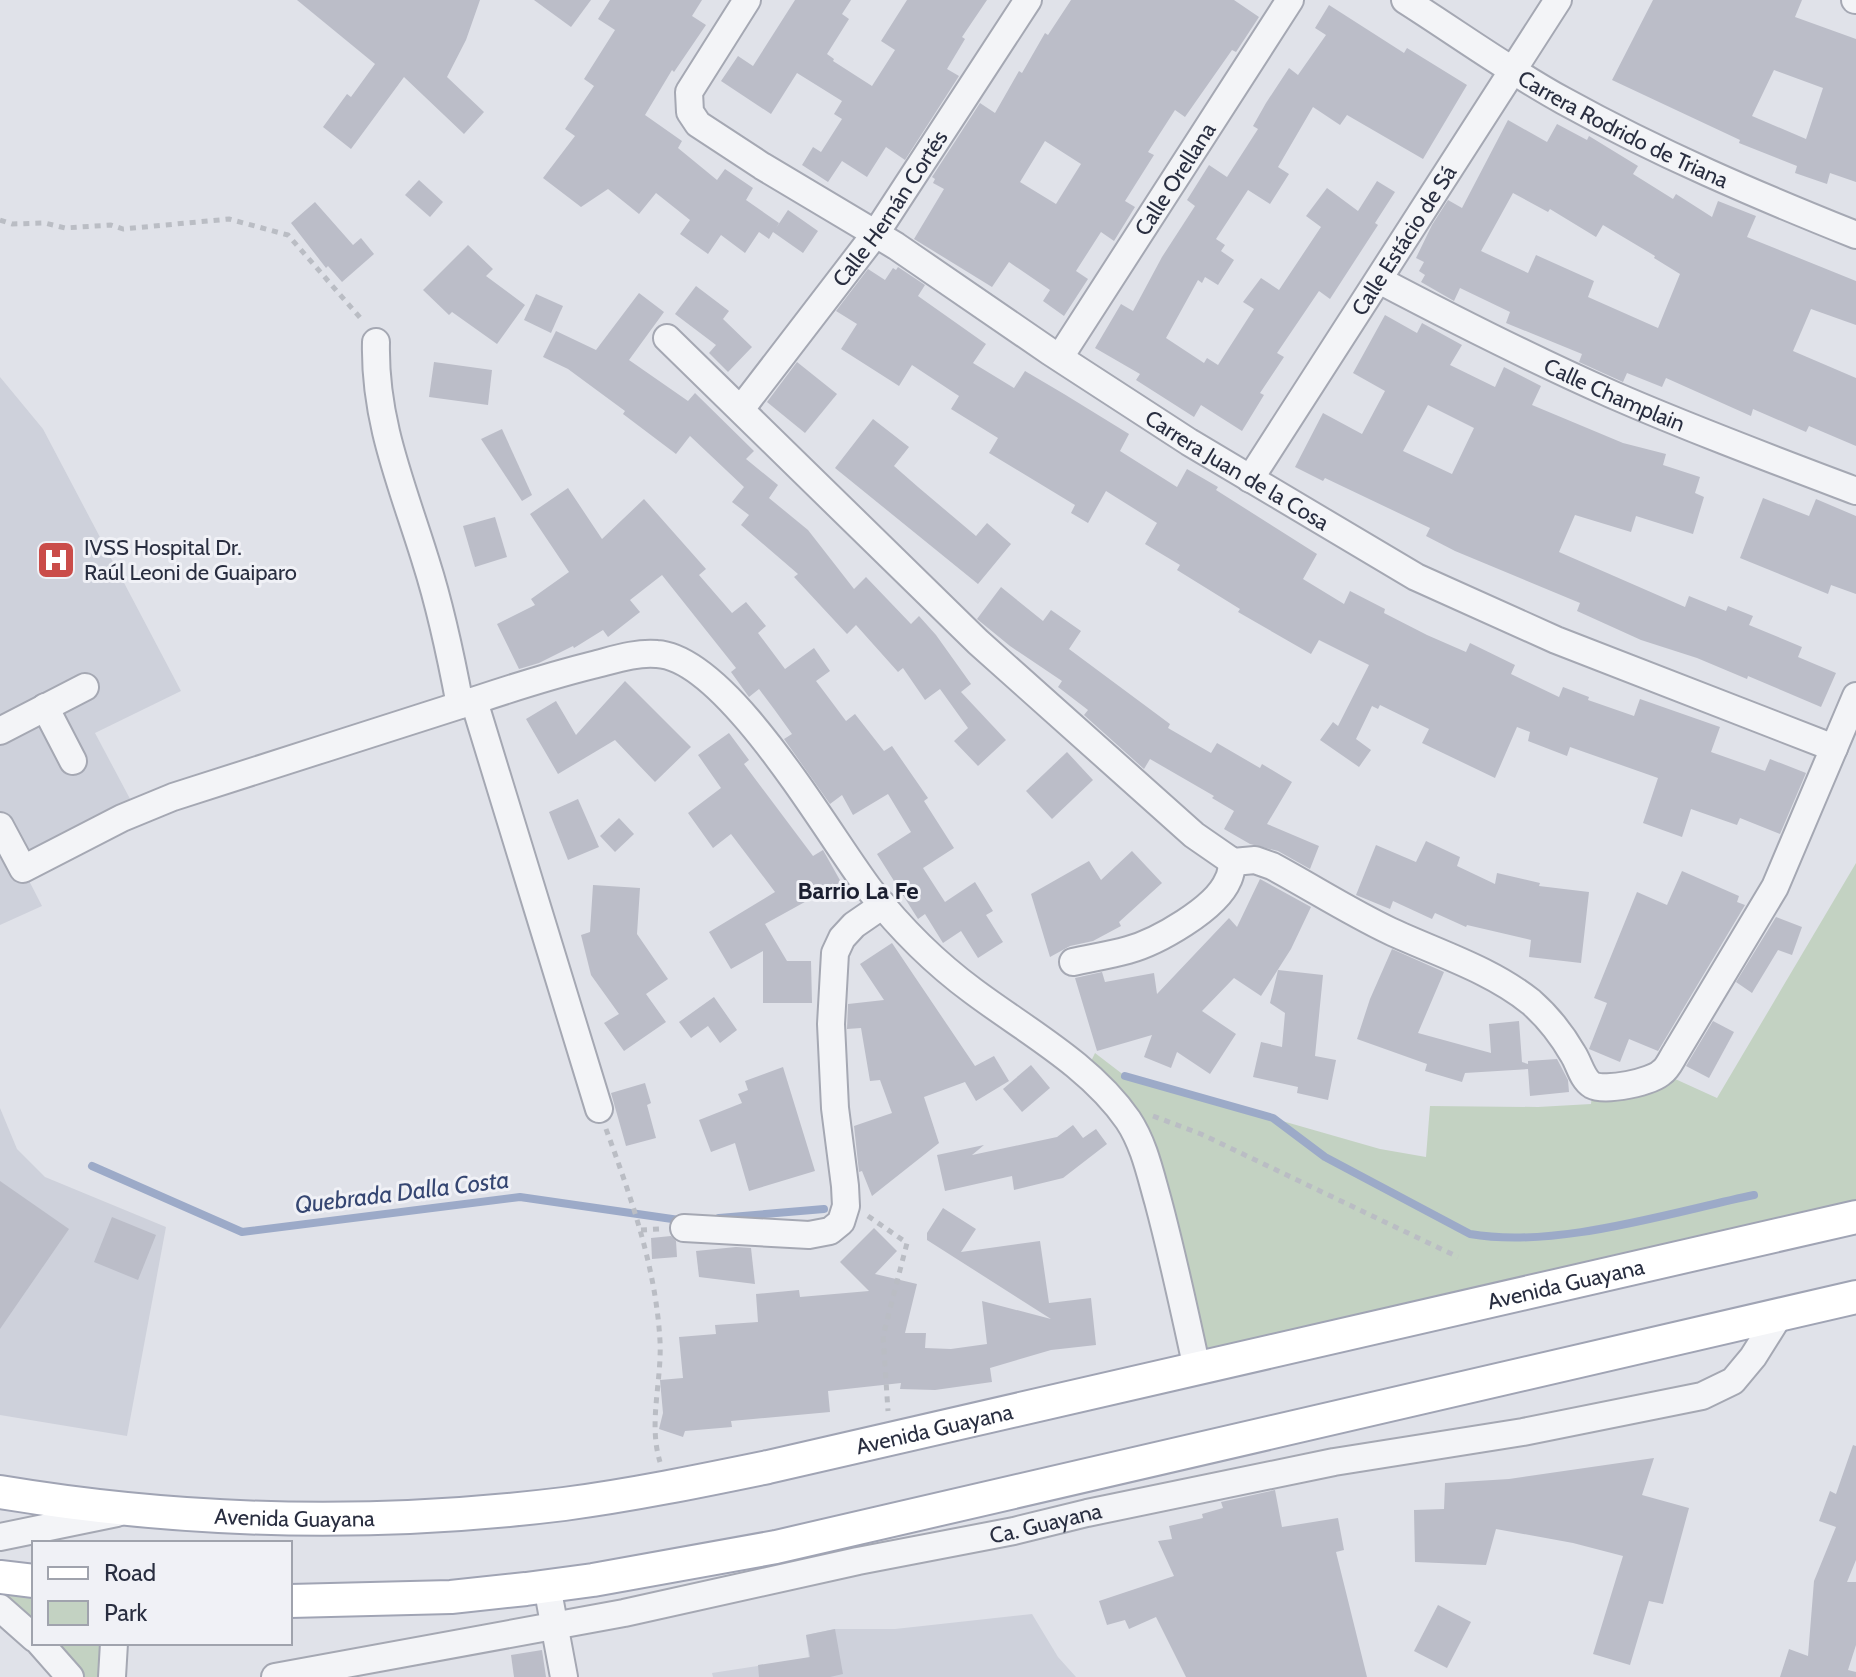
<svg xmlns="http://www.w3.org/2000/svg" width="1856" height="1677" font-family="Cabin,sans-serif">
<style>
.built{fill:#ced1db}
.green{fill:#c3d2c2}
.lines{fill:none;stroke-linecap:round;stroke-linejoin:round}
.stream{stroke:#9caac8;stroke-width:8}
.building{fill:#bbbdc8;fill-rule:evenodd}
.minor-casing{stroke:#a5a8b3;stroke-width:30}
.major-casing{stroke:#a0a4b4;stroke-width:36}
.path{stroke:#babdc4;stroke-width:5;stroke-dasharray:6 6;stroke-linecap:butt}
.minor{stroke:#f3f4f7;stroke-width:26}
.major{stroke:#fff;stroke-width:32}
.labels{text-anchor:middle;dominant-baseline:central;stroke-width:6;stroke-linejoin:round;paint-order:stroke}
.street-label{font-size:22px;fill:#292e40;stroke:#f0f1f6}
.poi-label{font-size:22px;fill:#292e40;stroke:#f0f1f6;text-anchor:start}
.neighbourhood-label{font-size:24px;font-weight:bold;fill:#1b1f30;stroke:#f0f1f6}
.water-label{font-size:24px;font-style:italic;fill:#354672;stroke:#f0f1f6}
</style>
<rect width="100%" height="100%" fill="#e0e2e9"/>
<g class="built">
<polygon points="0,377 43,429 181,691 95,733 137,812 23,869 42,906 0,925"/>
<polygon points="0,1108 17,1149 45,1177 166,1227 127,1436 0,1415"/>
<polygon points="1032,1614 1058,1657 1076,1677 713,1677 712,1673 809,1658 806,1635 835,1629 895,1629"/>
</g>
<g class="green">
<polygon points="1856,863 1856,1217 1197,1369 1150,1173 1085,1074 1095,1053 1125,1076 1380,1149 1426,1157 1430,1106 1538,1107 1591,1104 1593,1085 1662,1073 1717,1098"/>
<polygon points="0,1577 34,1581 34,1643 114,1643 113,1677 63,1677 0,1614"/>
</g>
<g class="lines">
<g class="stream">
<path d="M1125,1076L1273,1118L1325,1157L1470,1234C1556,1249 1668,1213 1754,1195"/>
<polyline points="92,1166 242,1232 520,1197 686,1221"/>
<polyline points="719,1218 824,1209"/>
</g>
</g>
<g class="building">
<polygon points="297,0 480,0 466,40 447,77 484,112 464,134 404,77 351,149 323,127 347,94 351,97 375,64"/>
<polygon points="534,0 591,0 571,27"/>
<polygon points="610,0 702,0 692,16 706,25 674,72 672,70 645,115 682,141 678,148 717,180 725,169 753,188 746,200 779,223 776,228 788,210 818,231 803,253 773,232 769,239 759,232 745,253 721,235 708,254 680,234 690,220 656,193 639,214 608,189 581,207 543,178 575,136 565,129 594,86 584,79 615,30 598,19"/>
<polygon points="795,0 851,0 842,14 849,19 827,54 834,59 833,61 872,86 895,50 881,41 907,0 987,0 962,37 965,39 947,69 959,76 905,160 886,147 867,177 842,161 828,182 802,165 813,147 821,152 842,119 834,114 842,101 797,73 771,114 721,81 738,56 753,66"/>
<path d="M1071,0H1234L1259,17L1236,52L1232,50L1185,117L1175,110L1148,152L1154,155L1125,201L1135,207L1114,241L1101,232L1076,271L1088,279L1064,316L1043,301L1050,290L1009,262L992,287L914,239L944,189L933,183L935,179L932,177L980,103L995,113L1019,71L1022,73L1045,33L1048,35ZM1045,141L1081,164L1056,204L1020,182Z"/>
<path d="M1653,0H1802L1795,17L1856,39V182L1830,173L1827,184L1795,173L1797,166L1739,143L1740,140L1612,80ZM1774,70L1823,88L1806,139L1752,116Z"/>
<polygon points="1329,5 1404,53 1407,48 1467,85 1423,159 1347,115 1340,125 1313,107 1278,167 1289,174 1270,204 1248,190 1216,239 1225,245 1221,251 1234,260 1218,285 1205,277 1202,283 1198,280 1166,338 1204,363 1207,358 1218,365 1254,309 1243,302 1261,278 1279,290 1321,227 1306,216 1327,188 1358,211 1377,181 1395,192 1375,223 1378,225 1330,299 1319,291 1277,353 1284,357 1260,393 1264,395 1242,431 1201,405 1194,417 1136,380 1140,374 1095,348 1121,304 1133,311 1162,257 1195,206 1187,200 1209,165 1227,177 1258,129 1253,126 1266,103 1289,68 1298,75 1326,35 1315,28"/>
<path d="M1508,120L1547,142L1557,124L1587,140L1589,136L1638,166L1633,174L1673,199L1676,194L1712,217L1718,201L1756,216L1747,237L1856,281V325L1811,309L1793,351L1856,378V446L1809,426L1806,432L1753,409L1751,416L1666,378L1662,387L1627,373L1623,382L1579,362L1582,354L1506,323L1510,312L1460,288L1454,301L1421,282L1425,275L1419,271L1424,262L1416,258L1432,225L1448,200L1462,208ZM1513,193L1548,212L1550,209L1596,237L1603,225L1655,256L1654,258L1680,274L1658,328L1588,297L1594,281L1536,255L1528,273L1481,251Z"/>
<polygon points="419,180 443,202 430,217 405,195"/>
<polygon points="315,202 353,245 361,238 374,254 342,282 328,266 326,268 291,223"/>
<polygon points="468,245 493,269 486,276 525,305 497,344 452,312 449,315 423,290"/>
<polygon points="898,267 925,285 918,296 986,344 973,363 1014,388 1025,371 1064,394 1129,434 1120,451 1177,487 1187,469 1218,487 1216,490 1317,554 1303,579 1344,604 1350,591 1385,609 1384,613 1427,635 1466,652 1470,643 1515,665 1511,674 1559,697 1563,687 1589,697 1588,700 1634,716 1640,699 1720,727 1711,752 1765,771 1770,759 1806,773 1780,834 1740,818 1737,825 1691,809 1682,837 1643,823 1658,778 1570,747 1567,756 1528,741 1530,732 1517,727 1495,778 1422,743 1429,729 1380,705 1378,709 1372,706 1356,739 1371,750 1359,767 1320,740 1333,722 1338,726 1369,665 1319,640 1311,654 1238,612 1240,609 1177,570 1180,565 1145,544 1157,523 1106,491 1088,523 1071,513 1075,505 989,453 998,438 951,409 959,396 912,365 899,386 841,349 857,324 836,311 868,269 885,280 893,268 896,270"/>
<polygon points="696,286 729,311 723,319 752,347 728,372 709,353 716,345 675,314"/>
<polygon points="639,293 664,312 629,360 688,401 695,393 754,451 746,459 778,485 769,498 808,530 854,589 866,577 911,624 919,616 936,635 971,684 961,692 1006,740 978,766 954,741 968,728 940,689 925,700 903,668 898,672 856,625 847,634 794,577 798,574 741,525 749,515 732,502 744,487 690,436 676,454 623,414 625,411 568,369 543,357 556,331 596,350"/>
<polygon points="536,294 563,306 551,333 524,320"/>
<path d="M1385,315L1417,333L1422,323L1462,345L1450,365L1495,387L1504,367L1541,386L1532,405L1623,443L1666,454L1663,465L1700,477L1695,493L1704,497L1693,534L1636,516L1631,532L1575,515L1559,552L1685,607L1689,596L1726,611L1728,606L1753,616L1749,625L1802,647L1798,657L1836,673L1821,707L1748,676L1747,679L1697,658L1641,640L1577,611L1580,603L1455,551L1426,536L1430,528L1325,478L1323,481L1295,467L1323,413L1362,434L1385,391L1353,373ZM1428,405L1474,428L1452,474L1403,451Z"/>
<polygon points="434,362 492,370 488,405 429,397"/>
<polygon points="797,362 837,394 805,433 767,402"/>
<polygon points="873,419 909,447 894,466 918,487 976,536 987,523 1011,544 978,584 835,468"/>
<polygon points="502,429 532,495 522,501 481,439"/>
<polygon points="568,488 602,539 644,499 706,569 699,575 732,613 746,602 766,626 758,633 785,669 814,648 830,671 816,681 846,721 855,714 884,751 892,746 928,798 924,801 954,848 923,868 945,902 975,882 993,911 986,915 1003,942 978,958 961,931 943,943 925,914 918,919 877,854 911,832 888,794 853,815 842,795 830,804 784,739 792,734 774,709 759,689 749,697 731,672 736,668 662,575 630,600 640,612 608,637 603,630 574,648 573,646 539,663 519,669 497,624 535,605 531,599 569,572 530,514"/>
<polygon points="1763,498 1809,516 1816,499 1856,516 1856,594 1831,585 1828,594 1740,558"/>
<polygon points="495,517 507,557 475,567 463,526"/>
<polygon points="1001,587 1043,621 1051,610 1081,631 1069,649 1170,724 1168,728 1211,753 1217,743 1260,768 1262,764 1292,782 1267,824 1319,846 1310,869 1278,851 1250,844 1224,829 1234,811 1212,798 1214,796 1150,759 1144,769 1084,715 1088,710 1058,687 1062,681 1010,646 977,619"/>
<polygon points="625,681 691,747 655,782 615,740 558,774 526,719 556,701 576,735"/>
<polygon points="729,733 749,760 744,764 813,856 823,850 841,882 765,924 787,961 811,961 812,1003 763,1003 763,951 731,969 709,932 775,892 731,834 713,848 688,813 721,788 698,755"/>
<polygon points="1067,752 1093,780 1052,819 1026,791"/>
<polygon points="578,799 599,847 568,860 549,812"/>
<polygon points="619,818 634,834 615,852 600,836"/>
<polygon points="1426,841 1460,857 1457,866 1495,884 1497,873 1540,883 1539,886 1589,892 1581,963 1529,957 1531,940 1467,925 1466,927 1435,913 1432,919 1393,901 1390,909 1356,895 1376,845 1416,862"/>
<polygon points="1132,851 1162,883 1119,922 1121,926 1093,941 1070,946 1050,957 1031,894 1089,861 1101,880"/>
<polygon points="1682,871 1739,896 1737,902 1745,905 1658,1051 1629,1039 1620,1062 1589,1049 1607,1003 1594,998 1637,892 1667,905"/>
<polygon points="1260,879 1311,907 1291,949 1261,996 1234,978 1202,1011 1236,1034 1210,1074 1177,1052 1171,1068 1144,1057 1152,1035 1097,1051 1075,978 1102,972 1105,982 1154,973 1157,994 1229,918 1237,927"/>
<polygon points="593,885 640,888 637,934 668,979 646,994 666,1022 624,1051 604,1023 619,1014 591,975 581,935 590,932"/>
<polygon points="1776,917 1802,927 1792,955 1778,950 1752,993 1736,982"/>
<polygon points="892,943 975,1066 994,1056 1009,1081 976,1101 965,1082 924,1097 939,1143 872,1196 862,1171 859,1172 854,1126 892,1113 880,1080 870,1081 861,1028 847,1029 848,1004 884,1000 860,964"/>
<polygon points="1392,949 1444,972 1418,1033 1491,1053 1489,1024 1519,1021 1522,1062 1528,1064 1528,1061 1557,1059 1568,1080 1569,1092 1530,1096 1528,1069 1465,1073 1462,1082 1425,1071 1427,1064 1357,1039 1370,999"/>
<polygon points="1278,970 1323,975 1315,1056 1336,1060 1328,1100 1297,1093 1298,1087 1253,1077 1261,1042 1282,1047 1285,1013 1270,1003"/>
<polygon points="714,997 737,1030 720,1043 708,1026 691,1038 679,1022"/>
<polygon points="1713,1021 1734,1032 1709,1078 1686,1066"/>
<polygon points="1031,1065 1050,1088 1022,1112 1003,1089"/>
<polygon points="783,1067 815,1171 749,1191 735,1143 711,1152 699,1120 742,1103 738,1094 748,1090 745,1081"/>
<polygon points="645,1083 651,1103 647,1105 656,1138 626,1146 611,1093"/>
<polygon points="1073,1125 1083,1138 1096,1129 1107,1144 1063,1178 1014,1190 1012,1176 945,1191 937,1155 984,1145 972,1155 1057,1137"/>
<polygon points="0,1181 69,1229 0,1329"/>
<polygon points="943,1208 976,1229 961,1252 1040,1241 1049,1303 1091,1298 1096,1345 1051,1350 990,1368 992,1382 935,1390 900,1389 901,1383 828,1391 830,1412 731,1421 732,1427 685,1431 683,1437 659,1429 663,1413 660,1380 683,1378 679,1337 716,1334 715,1325 758,1322 756,1294 799,1290 800,1297 869,1291 840,1262 874,1228 897,1251 875,1274 917,1284 905,1333 926,1333 925,1348 951,1349 987,1344 982,1301 1051,1319 927,1240 927,1233"/>
<polygon points="112,1217 156,1235 138,1280 94,1262"/>
<polygon points="671,1236 676,1241 677,1257 652,1259 651,1238"/>
<polygon points="736,1247 751,1248 755,1284 699,1277 696,1251"/>
<polygon points="1853,1445 1856,1446 1856,1560 1847,1582 1856,1582 1856,1645 1848,1670 1856,1672 1856,1677 1780,1677 1789,1649 1808,1656 1814,1581 1836,1527 1819,1521 1830,1491 1836,1494"/>
<polygon points="1654,1458 1642,1495 1689,1508 1663,1604 1649,1601 1630,1665 1593,1654 1623,1556 1573,1543 1496,1529 1486,1565 1415,1562 1414,1510 1444,1509 1445,1483 1509,1479"/>
<polygon points="1275,1490 1282,1527 1338,1518 1344,1550 1336,1552 1367,1677 1186,1677 1156,1617 1129,1629 1125,1620 1107,1625 1099,1601 1174,1576 1158,1541 1172,1539 1169,1526 1203,1518 1202,1514 1223,1508 1221,1502"/>
<polygon points="1438,1605 1471,1622 1447,1668 1414,1651"/>
<polygon points="835,1629 843,1674 830,1677 759,1677 758,1665 810,1657 806,1635"/>
<polygon points="542,1650 546,1677 514,1677 511,1655"/>
</g>
<g class="lines">
<defs>
<g id="minor">
<path id="s1" d="M747,0L689,92L690,112L698,124L762,166L896,246L1049,351L1189,442L1416,577L1556,640L1834,748"/>
<path id="s2" d="M1405,0C1457,33 1509,71 1564,101C1658,153 1756,195 1856,235"/>
<polyline points="1855,0 1856,0"/>
<path id="s3" d="M1379,280C1455,320 1532,359 1611,394C1691,429 1774,460 1856,491"/>
<path d="M667,338L978,642L1194,835L1233,862L1255,860L1272,866C1311,887 1350,912 1390,931C1437,953 1490,969 1531,1002C1547,1016 1562,1035 1573,1054C1579,1063 1582,1079 1592,1085C1605,1092 1652,1082 1662,1072C1668,1068 1672,1058 1676,1052L1775,887L1856,696"/>
<path d="M376,342C374,422 403,487 426,562C441,609 451,657 460,705"/>
<path id="s4" d="M1060,357L1290,0"/>
<path id="s5" d="M741,409L876,233L1028,0"/>
<path id="s6" d="M1250,479L1558,0"/>
<polyline points="474,701 599,1109"/>
<polyline points="45,707 73,761"/>
<polyline points="0,731 85,687"/>
<path d="M0,826L23,869L122,818L173,797C274,764 375,733 476,700C515,687 553,675 593,665C613,660 636,652 657,654C728,658 828,835 870,890C900,928 935,963 973,991C1025,1030 1090,1065 1128,1120C1144,1144 1150,1173 1158,1201C1173,1257 1185,1313 1197,1369"/>
<path d="M1073,962C1091,958 1110,955 1128,950C1157,942 1216,909 1228,880C1231,875 1231,868 1233,862"/>
<polyline points="684,1228 809,1235 830,1231 841,1222 846,1206 845,1186 835,1108 831,1024 835,953 842,938 854,925 883,905"/>
<polyline points="0,1537 117,1513"/>
<polyline points="547,1586 564,1677"/>
<polyline points="0,1608 34,1638"/>
<polyline points="40,1643 70,1677"/>
<polyline points="112,1677 114,1643"/>
<path id="s7" d="M275,1677L624,1613L858,1561L1014,1531L1087,1513L1334,1462L1523,1432L1702,1396L1733,1381L1753,1357L1780,1314"/>
</g>
<g id="major">
<path id="s8" d="M0,1492C186,1523 376,1527 564,1504C632,1495 700,1481 768,1467L1856,1217"/>
<polyline points="0,1577 34,1581"/>
<polyline points="290,1601 451,1597 526,1589 593,1580 776,1547 1856,1297"/>
</g>
</defs>
<use href="#minor" class="minor-casing"/>
<use href="#major" class="major-casing"/>
<g class="path">
<polyline points="0,220 12,224 45,223 65,228 111,225 123,229 229,219 288,235 363,321"/>
<polyline points="1153,1116 1201,1134 1458,1257"/>
<path d="M606,1129C631,1197 656,1268 660,1341C662,1381 648,1423 660,1462"/>
<polyline points="868,1216 907,1243 883,1336 888,1411"/>
<polyline points="641,1230 660,1229"/>
</g>
<use href="#minor" class="minor"/>
<use href="#major" class="major"/>
</g>
<defs>
<symbol id="hospital-square" viewBox="-11 -11 22 22"><rect x="-9" y="-9" width="18" height="18" rx="4" fill="#ca4c49" stroke="#f0f1f6"/><path d="M-5-5h3v3.5h4V-5h3V5h-3V1.5h-4V5h-3Z" fill="#fff"/></symbol>
</defs>
<g fill-rule="evenodd">
<use href="#hospital-square" x="34" y="538" width="44" height="44"/>
</g>
<g class="labels">
<g class="street-label">
<text stroke="none"><textPath href="#s2" startOffset="254">Carrera Rodrido de Triana</textPath></text>
<text stroke="none"><textPath href="#s4" startOffset="212">Calle Orellana</textPath></text>
<text stroke="none"><textPath href="#s5" startOffset="250">Calle Hernán Cortés</textPath></text>
<text stroke="none"><textPath href="#s6" startOffset="284">Calle Estácio de Sá</textPath></text>
<text stroke="none"><textPath href="#s3" startOffset="262">Calle Champlain</textPath></text>
<text stroke="none"><textPath href="#s1" startOffset="784">Carrera Juan de la Cosa</textPath></text>
<text stroke="none"><textPath href="#s8" startOffset="1592">Avenida Guayana</textPath></text>
<text stroke="none"><textPath href="#s8" startOffset="944">Avenida Guayana</textPath></text>
<text stroke="none"><textPath href="#s8" startOffset="296">Avenida Guayana</textPath></text>
<text stroke="none"><textPath href="#s7" startOffset="786">Ca. Guayana</textPath></text>
</g>
<g class="poi-label">
<text x="84" y="547">IVSS Hospital Dr.<tspan x="84" dy="25">Raúl Leoni de Guaiparo</tspan></text>
</g>
<g class="neighbourhood-label">
<text x="858" y="890">Barrio La Fe</text>
</g>
<g class="water-label">
<text transform="translate(402 1192) rotate(-7)">Quebrada Dalla Costa</text>
</g>
</g>
<rect x="32" y="1541" width="260" height="104" fill="#f0f1f6" stroke="#a0a3ad" stroke-width="2"/>
<rect x="48" y="1567" width="40" height="12" fill="#ffffff" stroke="#a0a3ad" stroke-width="2"/>
<text x="104" y="1581" font-size="24" fill="#292e40">Road</text>
<rect x="48" y="1601" width="40" height="24" fill="#c3d2c2" stroke="#a0a3ad" stroke-width="2"/>
<text x="104" y="1621" font-size="24" fill="#292e40">Park</text>
</svg>
